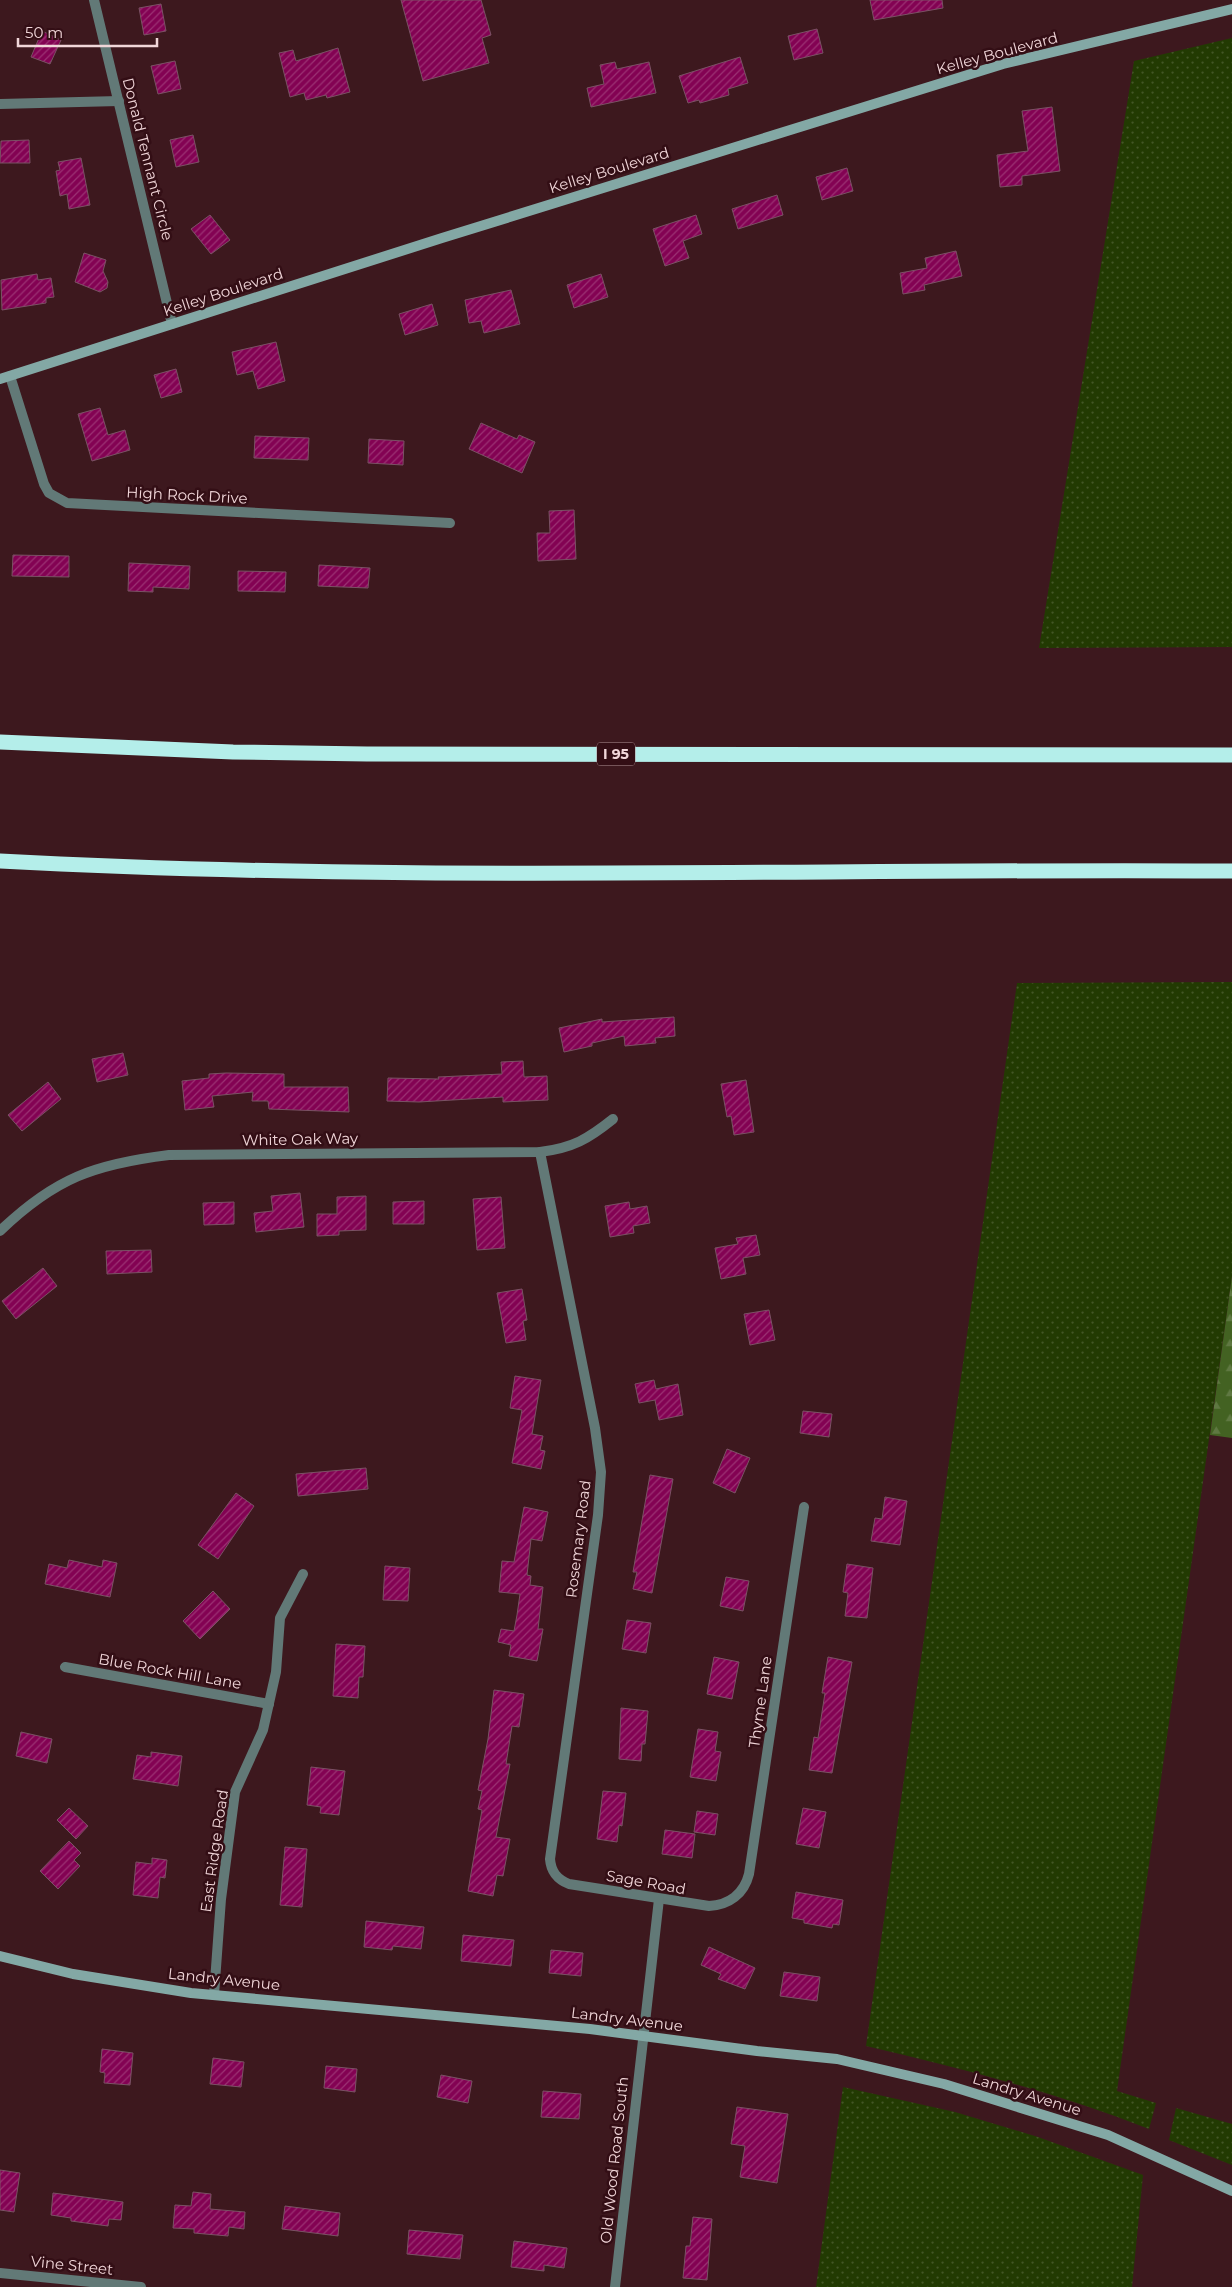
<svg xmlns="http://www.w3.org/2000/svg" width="1232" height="2287" font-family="Montserrat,sans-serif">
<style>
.grass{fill:url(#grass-dots)}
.forest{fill:url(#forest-firs)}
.building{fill:url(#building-hatch);stroke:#7a5264}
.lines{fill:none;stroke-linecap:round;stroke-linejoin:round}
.street{stroke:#627977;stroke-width:10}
.secondary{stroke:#83a8a5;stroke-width:10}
.highway{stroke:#b4eeea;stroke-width:15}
.labels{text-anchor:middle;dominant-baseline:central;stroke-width:5;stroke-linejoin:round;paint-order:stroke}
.shield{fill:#330e15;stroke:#b89a9e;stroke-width:1}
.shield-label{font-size:14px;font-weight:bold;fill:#f1d6d9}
.street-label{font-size:15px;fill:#f1d6d9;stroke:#330e15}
</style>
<defs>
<pattern id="grass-dots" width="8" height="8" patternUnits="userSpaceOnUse" patternTransform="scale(1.25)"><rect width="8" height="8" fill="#223a02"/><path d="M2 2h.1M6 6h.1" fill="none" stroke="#435626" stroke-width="1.8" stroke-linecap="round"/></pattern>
<pattern id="forest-firs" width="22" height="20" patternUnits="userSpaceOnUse" patternTransform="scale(1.25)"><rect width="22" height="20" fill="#436222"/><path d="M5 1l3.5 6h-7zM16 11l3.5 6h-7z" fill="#5f7842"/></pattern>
<pattern id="building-hatch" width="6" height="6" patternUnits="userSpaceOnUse" patternTransform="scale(1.25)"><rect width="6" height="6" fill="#830253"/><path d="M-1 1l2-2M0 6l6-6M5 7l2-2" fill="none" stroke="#9b3273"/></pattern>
</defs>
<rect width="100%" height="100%" fill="#3d181e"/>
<g class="grass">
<polygon points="1232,38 1232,647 1039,648 1134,61"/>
<path d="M1232,982V1276L1117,2091L1156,2103L1149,2129C1057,2093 961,2068 866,2046L1017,983Z"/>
<polygon points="843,2087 955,2112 1038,2137 1143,2175 1132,2287 816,2287"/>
<polygon points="1176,2108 1232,2124 1232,2165 1169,2140"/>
</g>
<polygon class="forest" points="1232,1276 1232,1438 1210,1435"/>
<g class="building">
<polygon points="401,0 481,0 491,35 482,38 489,63 423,81"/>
<polygon points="870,0 942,0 943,8 874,20"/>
<polygon points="161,4 166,31 144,35 139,8"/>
<polygon points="817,29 823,53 794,60 788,36"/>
<polygon points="42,31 61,40 50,64 31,57"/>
<polygon points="338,48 350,92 327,98 326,95 306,100 304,93 290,97 279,53 293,50 296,61"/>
<polygon points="740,57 748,83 728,89 729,95 700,103 699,100 688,103 679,76"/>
<polygon points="175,61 181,89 158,94 151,66"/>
<polygon points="615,62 617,69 649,62 656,93 591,107 587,88 604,84 600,65"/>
<polygon points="1052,107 1060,171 1022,176 1022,185 1000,187 997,155 1028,151 1022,111"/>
<polygon points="193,135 199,162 176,167 170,140"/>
<polygon points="29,140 30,163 0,163 1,141"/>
<polygon points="81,158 90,205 69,209 67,194 60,196 56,171 60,170 58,162"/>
<polygon points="847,168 853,191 822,200 816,177"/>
<polygon points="777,195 783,215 738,229 732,209"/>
<polygon points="210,215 230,240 211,254 191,229"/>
<polygon points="696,215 702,234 683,241 689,258 665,266 653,229"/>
<polygon points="956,251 962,276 924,285 925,290 903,294 900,273 927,268 925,258"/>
<polygon points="84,253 106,260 103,271 108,282 107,288 100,292 75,282"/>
<polygon points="37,274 38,280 51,278 54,297 46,298 46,303 2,310 1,280"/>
<polygon points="601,274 608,297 574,308 567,285"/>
<polygon points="511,290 520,324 484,333 481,321 469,323 465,300"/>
<polygon points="432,304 438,325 405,335 399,314"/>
<polygon points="276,342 285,381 258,389 253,371 237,375 232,352"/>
<polygon points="176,369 182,392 161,398 154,375"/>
<polygon points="100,408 108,435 125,430 130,450 92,461 78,414"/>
<polygon points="481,423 517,439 519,435 535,442 522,473 469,449"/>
<polygon points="255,436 309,438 308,460 254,458"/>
<polygon points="369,439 404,441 403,465 368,463"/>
<polygon points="574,510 576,559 538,561 537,533 550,533 549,511"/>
<polygon points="13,555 69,556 69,577 12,576"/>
<polygon points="129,563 190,566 189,589 153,587 153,592 128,591"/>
<polygon points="319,565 370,568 368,588 318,586"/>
<polygon points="238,571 286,572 285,592 238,591"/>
<polygon points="674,1017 675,1036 655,1038 656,1043 625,1046 624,1036 592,1043 592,1046 564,1052 559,1028 602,1019 602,1022"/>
<polygon points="123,1053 128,1075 97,1082 92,1059"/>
<polygon points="523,1061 524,1077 547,1076 548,1100 503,1102 503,1097 419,1102 387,1101 388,1078 439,1079 438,1077 502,1074 501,1062"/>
<polygon points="226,1073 284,1074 284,1087 348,1087 349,1112 269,1109 268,1101 252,1101 253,1092 212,1096 214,1107 185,1110 182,1081 209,1078 209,1074"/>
<polygon points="746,1080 754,1132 734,1135 731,1116 727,1117 721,1084"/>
<polygon points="48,1082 61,1099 22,1131 8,1115"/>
<polygon points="300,1193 304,1227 256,1232 254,1213 273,1211 271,1196"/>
<polygon points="366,1196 366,1230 339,1231 339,1235 317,1236 317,1214 337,1214 337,1197"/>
<polygon points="501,1197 505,1248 477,1250 473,1199"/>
<polygon points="424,1201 424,1224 393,1224 393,1202"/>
<polygon points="234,1202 234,1224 204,1225 203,1203"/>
<polygon points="629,1202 630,1209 647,1206 650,1223 633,1226 634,1233 610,1237 605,1206"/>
<polygon points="756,1235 760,1255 743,1258 746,1274 721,1279 715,1248 738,1244 736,1238"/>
<polygon points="151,1250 152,1272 107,1274 106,1251"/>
<polygon points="43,1268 57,1286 16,1319 2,1301"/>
<polygon points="522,1289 527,1320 523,1321 526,1340 506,1343 497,1293"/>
<polygon points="769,1310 775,1340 750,1345 744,1314"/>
<polygon points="515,1376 541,1380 532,1434 543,1436 540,1450 545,1451 541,1469 512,1463 522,1410 510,1408"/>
<polygon points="654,1380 656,1389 678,1384 683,1415 659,1420 655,1400 639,1403 635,1384"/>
<polygon points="803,1411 832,1414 829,1437 800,1433"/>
<polygon points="727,1449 750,1458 735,1493 713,1483"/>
<polygon points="366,1468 368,1489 298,1496 296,1474"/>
<polygon points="650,1475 673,1479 652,1593 633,1589 637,1572 633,1572"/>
<polygon points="236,1493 254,1506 218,1559 198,1545"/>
<polygon points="885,1497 907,1501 900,1545 871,1541 875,1518 882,1519"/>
<polygon points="524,1507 548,1512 542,1541 531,1539 527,1575 531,1576 530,1585 543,1587 538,1629 543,1629 537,1661 509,1656 511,1645 498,1642 501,1629 514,1631 517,1615 520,1594 499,1592 502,1561 514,1562"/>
<polygon points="69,1560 102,1567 103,1560 117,1563 110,1597 45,1584 49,1564 67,1568"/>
<polygon points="847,1564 873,1568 867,1618 845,1616 848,1593 843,1592"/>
<polygon points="385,1566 410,1568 408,1601 383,1600"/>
<polygon points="726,1577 749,1581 743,1611 720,1606"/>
<polygon points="213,1591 230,1609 200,1639 183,1621"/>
<polygon points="627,1620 651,1623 646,1653 622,1649"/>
<polygon points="336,1644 365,1646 363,1677 359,1677 358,1698 333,1696"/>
<polygon points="714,1657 739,1662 732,1699 707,1694"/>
<polygon points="828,1657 852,1662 832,1773 809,1770 814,1737 818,1738 825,1693 822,1693"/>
<polygon points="494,1690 524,1694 519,1727 512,1726 506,1764 510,1764 496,1837 510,1839 503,1876 497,1875 493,1896 468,1891 482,1810 478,1809 482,1791 478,1790 488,1739"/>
<polygon points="621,1708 648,1711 645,1744 642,1744 641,1761 619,1759"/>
<polygon points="698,1729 718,1732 715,1751 721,1752 716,1781 690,1777"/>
<polygon points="21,1732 52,1739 47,1763 16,1756"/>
<polygon points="151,1752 182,1756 178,1786 133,1779 137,1755 151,1757"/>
<polygon points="311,1767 345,1771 339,1815 320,1813 321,1807 307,1805"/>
<polygon points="603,1791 626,1793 622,1826 619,1825 617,1842 597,1839"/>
<polygon points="69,1808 88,1826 76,1839 57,1820"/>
<polygon points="803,1808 826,1812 819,1848 796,1844"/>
<polygon points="697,1811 718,1814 715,1835 694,1832"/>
<polygon points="665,1830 695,1834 692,1858 662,1854"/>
<polygon points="69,1841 81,1853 74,1860 80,1866 58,1889 40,1871"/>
<polygon points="285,1847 307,1849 302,1907 280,1905"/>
<polygon points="152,1858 167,1860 165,1878 160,1877 158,1898 133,1895 136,1862 152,1864"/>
<polygon points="796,1892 843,1900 839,1925 833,1924 832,1928 804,1923 804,1920 792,1918"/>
<polygon points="366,1921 424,1927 421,1949 393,1946 392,1950 364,1947"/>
<polygon points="463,1935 514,1940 511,1966 461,1961"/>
<polygon points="709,1947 755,1968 745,1989 718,1979 721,1974 701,1965"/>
<polygon points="551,1950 583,1953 581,1976 549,1973"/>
<polygon points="784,1972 820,1977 817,2001 780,1996"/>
<polygon points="102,2049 133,2053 130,2085 104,2083 105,2073 100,2072"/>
<polygon points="213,2058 244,2062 241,2087 210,2084"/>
<polygon points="326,2066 357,2069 355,2092 324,2088"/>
<polygon points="441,2075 472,2081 468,2103 437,2097"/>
<polygon points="543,2091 581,2094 579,2119 541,2117"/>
<polygon points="737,2107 788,2114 777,2183 740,2177 745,2146 731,2144"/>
<polygon points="0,2170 20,2173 14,2212 0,2210"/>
<polygon points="193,2192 211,2194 210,2209 245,2212 244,2229 229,2227 228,2236 194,2233 194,2229 173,2228 175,2205 191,2206"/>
<polygon points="53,2193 123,2202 121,2220 109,2219 108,2226 71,2221 71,2218 51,2215"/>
<polygon points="285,2206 340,2213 338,2236 282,2229"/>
<polygon points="693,2217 712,2219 707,2280 683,2278 686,2246 690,2246"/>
<polygon points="409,2230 463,2235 460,2259 407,2254"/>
<polygon points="514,2241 567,2248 564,2268 544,2265 544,2271 511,2267"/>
</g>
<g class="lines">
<g class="street">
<polyline points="94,0 172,324"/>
<polyline points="0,104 119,101"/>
<polyline points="10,376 44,484 49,493 67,503 450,523"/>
<path d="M540,1152L595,1428L601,1472L598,1515L550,1859C551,1872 557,1879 569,1884L709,1906C729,1905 744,1894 749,1874L804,1507"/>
<path d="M0,1231C55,1178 95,1164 169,1155L540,1152C573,1148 588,1139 613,1119"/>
<polyline points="65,1667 269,1704"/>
<polyline points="214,1995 221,1899 235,1792 263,1730 276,1672 280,1618 303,1574"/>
<polyline points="0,2273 141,2287"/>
<polyline points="615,2287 659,1899"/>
</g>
<g class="secondary">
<polyline points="0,379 442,238 1003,64 1232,9"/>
<polyline points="0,1956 73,1974 191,1993 590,2029 757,2051 837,2059 944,2084 1108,2135 1232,2191"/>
</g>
<g class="highway">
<polyline points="0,742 233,752 367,754 1232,755"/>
<path d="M0,861C410,883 822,868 1232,871"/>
</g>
</g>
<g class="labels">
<rect class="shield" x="597" y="742.5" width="38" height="23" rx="4"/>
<g class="shield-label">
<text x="616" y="754">I 95</text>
</g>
<g class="street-label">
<text transform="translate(997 53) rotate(-15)">Kelley Boulevard</text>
<text transform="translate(148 159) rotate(76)">Donald Tennant Circle</text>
<text transform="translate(609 170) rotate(-17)">Kelley Boulevard</text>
<text transform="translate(223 292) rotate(-18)">Kelley Boulevard</text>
<text transform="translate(187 495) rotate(3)">High Rock Drive</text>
<text transform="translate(300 1139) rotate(-1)">White Oak Way</text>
<text transform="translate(578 1539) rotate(-83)">Rosemary Road</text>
<text transform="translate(170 1671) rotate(10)">Blue Rock Hill Lane</text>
<text transform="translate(760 1702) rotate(-82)">Thyme Lane</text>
<text transform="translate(214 1851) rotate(-82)">East Ridge Road</text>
<text transform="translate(646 1882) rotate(10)">Sage Road</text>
<text transform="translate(224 1979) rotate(6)">Landry Avenue</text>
<text transform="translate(627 2019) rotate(7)">Landry Avenue</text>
<text transform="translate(1027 2094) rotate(17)">Landry Avenue</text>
<text transform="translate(614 2160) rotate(-84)">Old Wood Road South</text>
<text transform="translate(72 2265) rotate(6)">Vine Street</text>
</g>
</g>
<path d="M18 38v8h139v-8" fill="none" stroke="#f1d6d9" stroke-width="2.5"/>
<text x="25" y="38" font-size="15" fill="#f1d6d9" stroke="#330e15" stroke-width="4" paint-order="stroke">50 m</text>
</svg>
